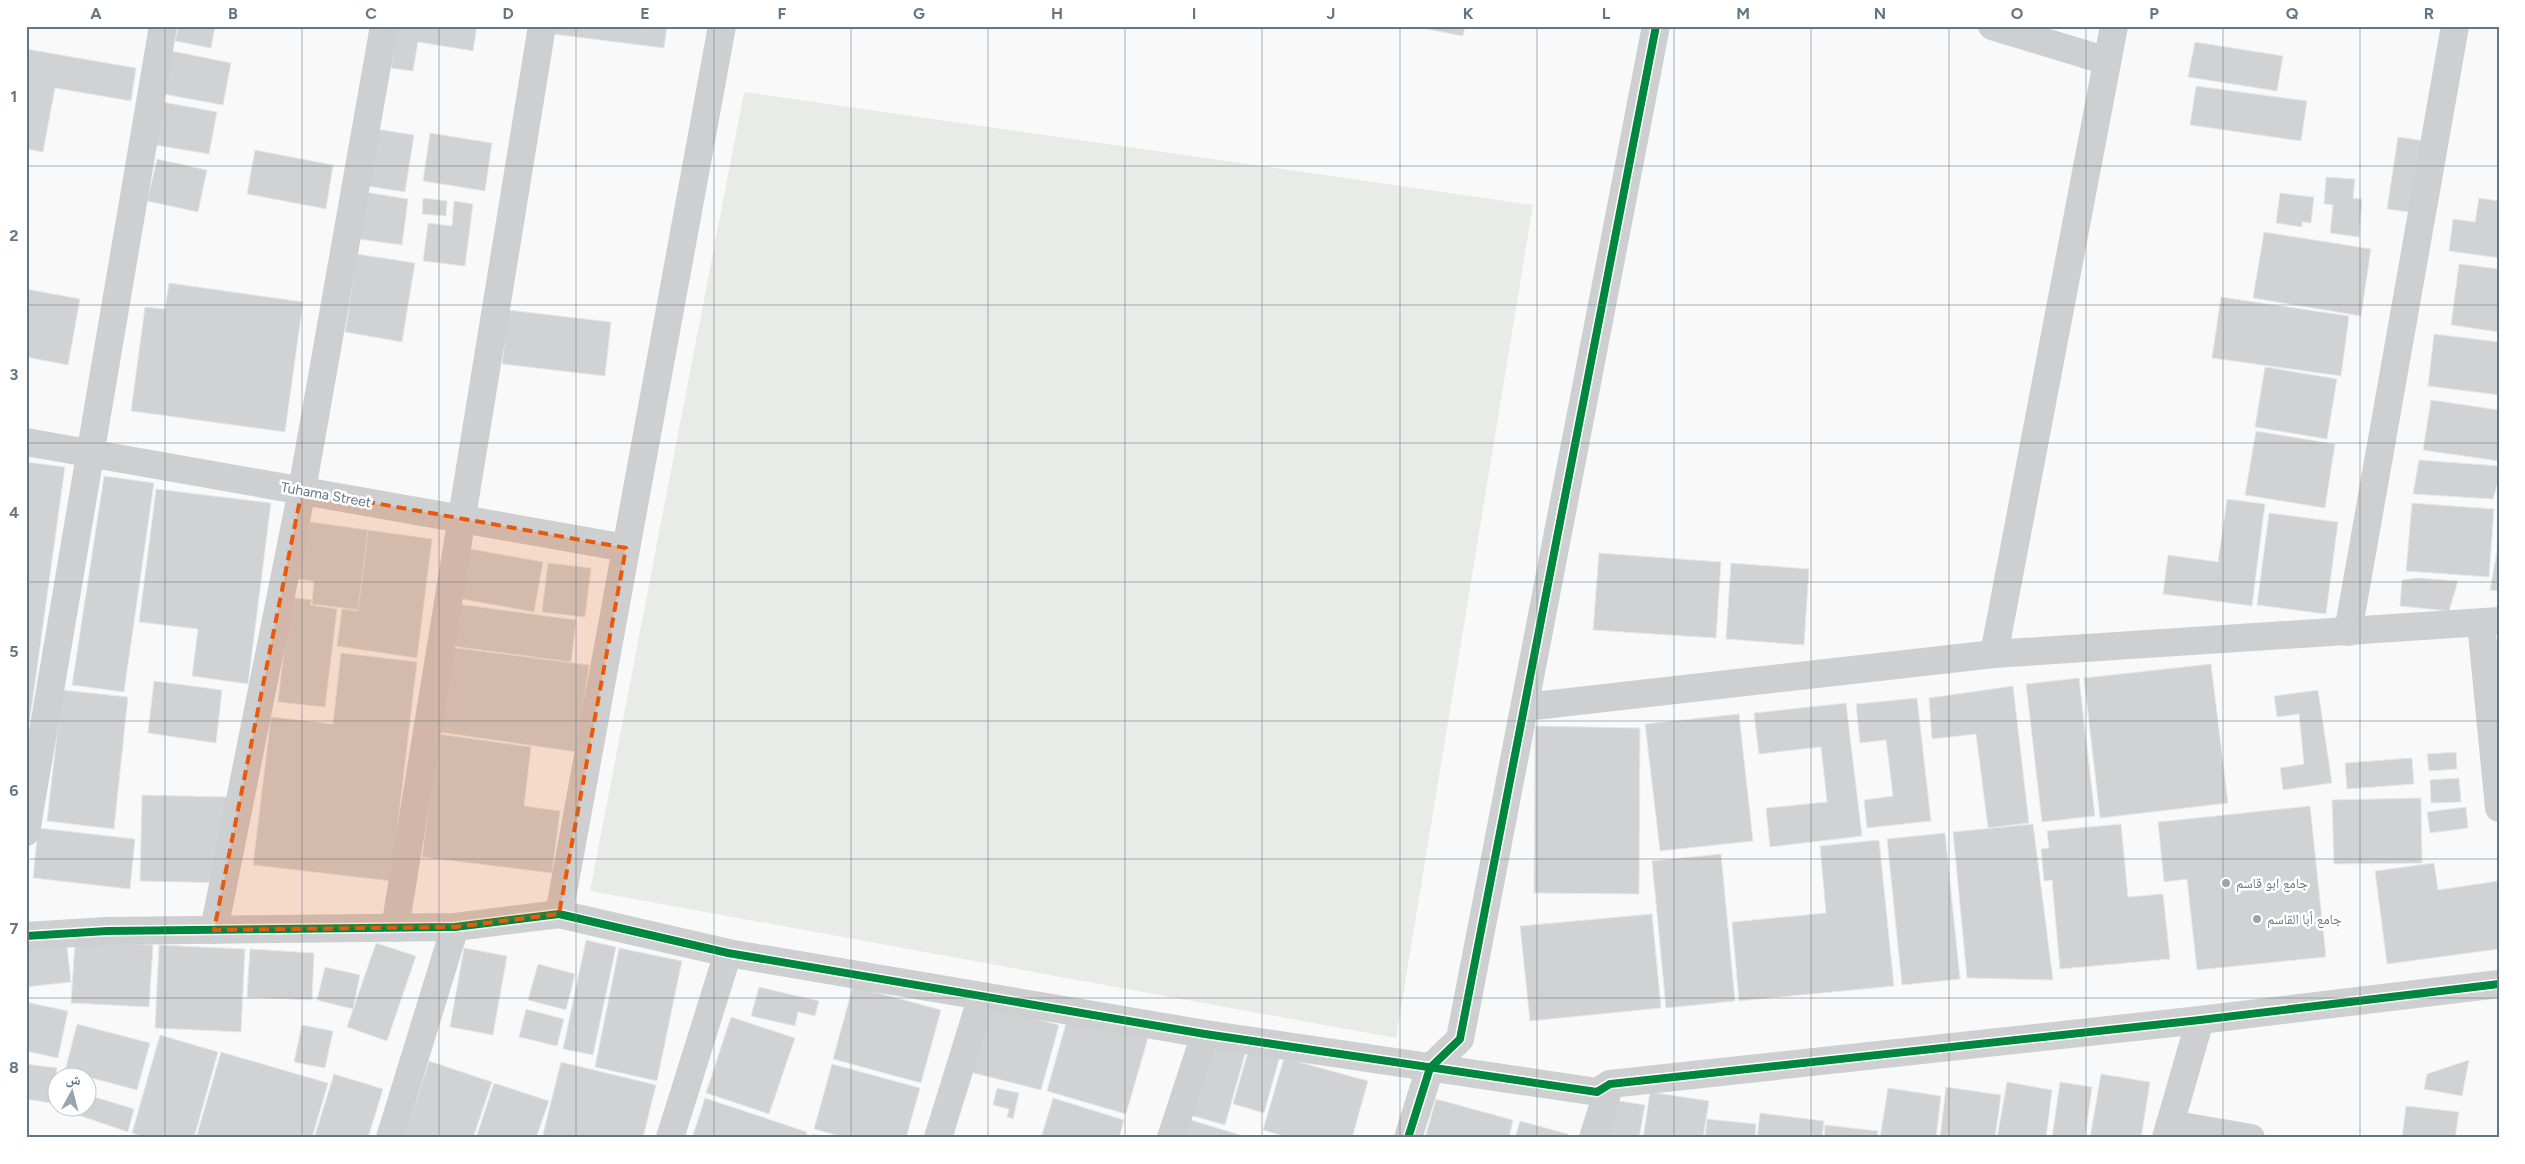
<svg xmlns="http://www.w3.org/2000/svg" width="2525" height="1164" font-family="Figtree,'Noto Naskh Arabic',sans-serif">
<style>
.green{fill:#e8ebe6}
.building{fill:#d0d2d3;stroke:#e8e8e8}
.lines{fill:none;stroke-linecap:round;stroke-linejoin:round}
.minor{stroke:#cecfd0;stroke-width:28}
.cycleway-casing{stroke:#fff;stroke-width:11}
.cycleway{stroke:#00873e;stroke-width:8}
.marked{fill:#e8590c;fill-opacity:0.2;stroke:#e8590c;stroke-width:4;stroke-dasharray:10 6;stroke-linejoin:round}
.grid{fill:none;stroke:#657683;stroke-width:1;stroke-opacity:0.55}
.poi-dot{fill:#99a4ac;stroke:#fff;stroke-width:2}
.labels{text-anchor:middle;dominant-baseline:central;stroke-width:5;stroke-linejoin:round;paint-order:stroke}
.street-label{font-size:14px;fill:#657683;stroke:#fff}
.poi-label{font-size:14px;fill:#657683;stroke:#fff;text-anchor:start}
.neatline{fill:none;stroke:#657683;stroke-width:2}
.grid-label{font-size:16px;text-anchor:middle;font-weight:bold;fill:#657683}
</style>
<rect width="100%" height="100%" fill="#f9f9f9"/>
<polygon class="green" points="744,92 1533,205 1396,1038 590,891"/>
<g class="building">
<polygon points="178,26 215,26 211,48 175,41"/>
<polygon points="397,26 477,26 473,51 418,42 413,71 391,68"/>
<polygon points="554,26 667,26 664,48 553,34"/>
<polygon points="1411,26 1465,26 1463,36"/>
<polygon points="2195,42 2283,56 2277,91 2188,77"/>
<polygon points="26,49 136,68 131,101 55,88 43,152 26,149"/>
<polygon points="172,51 231,63 223,105 163,94"/>
<polygon points="2196,86 2307,101 2301,141 2190,125"/>
<polygon points="163,102 217,112 209,154 155,145"/>
<polygon points="376,129 414,135 405,192 367,186"/>
<polygon points="430,133 492,143 485,191 423,181"/>
<polygon points="2398,137 2426,141 2416,213 2387,209"/>
<polygon points="255,150 333,165 326,209 247,194"/>
<polygon points="157,159 207,170 198,212 147,201"/>
<polygon points="2326,177 2355,179 2353,198 2362,199 2359,237 2330,233 2333,205 2324,204"/>
<polygon points="365,192 408,199 402,245 358,239"/>
<polygon points="2280,193 2314,197 2311,223 2302,222 2302,227 2276,223"/>
<polygon points="423,198 447,201 446,216 422,214"/>
<polygon points="2479,198 2499,201 2499,258 2449,251 2453,219 2475,222"/>
<polygon points="454,201 473,204 465,266 423,261 428,223 452,226"/>
<polygon points="2264,232 2371,249 2361,316 2253,298"/>
<polygon points="357,254 415,263 402,342 345,332"/>
<polygon points="2459,264 2499,269 2499,332 2451,325"/>
<polygon points="169,283 303,302 285,432 131,411 145,307 165,309"/>
<polygon points="26,289 80,299 68,365 26,357"/>
<polygon points="2221,297 2349,316 2341,376 2212,358"/>
<polygon points="508,310 611,322 605,376 502,364"/>
<polygon points="2434,334 2499,342 2499,395 2428,386"/>
<polygon points="2265,367 2337,379 2327,439 2255,427"/>
<polygon points="2431,400 2499,410 2499,461 2423,450"/>
<polygon points="2256,431 2335,444 2325,508 2245,495"/>
<polygon points="2419,460 2499,466 2499,479 2493,499 2413,494"/>
<polygon points="26,462 65,467 29,726 26,726"/>
<polygon points="104,476 154,483 124,692 72,685"/>
<polygon points="156,489 271,503 248,684 192,676 198,629 139,622"/>
<polygon points="2227,499 2265,504 2252,606 2163,594 2168,555 2218,562"/>
<polygon points="2412,503 2494,509 2489,577 2406,571"/>
<polygon points="2269,513 2338,522 2326,614 2257,605"/>
<polygon points="304,521 368,530 359,610 312,604 314,581 297,579"/>
<polygon points="368,530 432,539 417,658 337,646 342,609 358,611"/>
<polygon points="2499,541 2499,591 2490,590"/>
<polygon points="465,548 543,562 534,612 456,598"/>
<polygon points="1599,553 1721,562 1716,638 1593,630"/>
<polygon points="548,563 591,568 585,617 542,612"/>
<polygon points="1731,563 1809,569 1804,645 1726,639"/>
<polygon points="2417,578 2458,581 2449,611 2400,606 2402,580"/>
<polygon points="290,597 312,600 310,605 337,609 325,707 278,702"/>
<polygon points="457,604 576,620 571,662 451,646"/>
<polygon points="449,647 589,665 577,752 438,732"/>
<polygon points="341,653 417,662 391,881 253,865 271,717 333,724"/>
<polygon points="2211,664 2228,803 2100,818 2084,678"/>
<polygon points="2079,678 2095,816 2042,822 2026,684"/>
<polygon points="154,681 222,690 216,743 148,733"/>
<polygon points="2013,686 2029,823 1988,828 1976,734 1932,739 1929,698"/>
<polygon points="62,690 128,697 114,829 47,821"/>
<polygon points="2318,690 2332,783 2283,790 2280,768 2304,764 2299,714 2277,717 2274,696"/>
<polygon points="1917,698 1931,821 1867,828 1864,800 1893,796 1886,740 1860,743 1856,704"/>
<polygon points="1846,703 1862,836 1770,847 1766,808 1827,802 1821,747 1759,754 1754,713"/>
<polygon points="1739,714 1753,841 1660,851 1645,724"/>
<polygon points="1535,726 1640,728 1639,894 1534,893"/>
<polygon points="438,734 531,747 524,806 560,811 552,873 422,857"/>
<polygon points="2456,752 2457,769 2429,771 2427,754"/>
<polygon points="2412,758 2414,784 2347,789 2345,763"/>
<polygon points="2459,778 2461,802 2431,803 2430,780"/>
<polygon points="142,795 228,797 226,883 140,881"/>
<polygon points="2421,798 2422,863 2334,864 2332,800"/>
<polygon points="2310,806 2326,957 2197,970 2187,879 2164,882 2158,822"/>
<polygon points="2466,807 2468,828 2430,833 2427,812"/>
<polygon points="2033,824 2053,980 1967,978 1953,832"/>
<polygon points="2121,824 2128,897 2163,894 2170,959 2060,969 2052,880 2044,881 2041,849 2049,848 2047,831"/>
<polygon points="38,828 135,839 130,889 33,878"/>
<polygon points="1945,833 1960,979 1902,985 1887,839"/>
<polygon points="1879,840 1894,986 1739,1001 1732,922 1826,913 1820,846"/>
<polygon points="1721,854 1735,1001 1666,1008 1652,861"/>
<polygon points="2434,863 2438,890 2498,881 2499,949 2387,964 2375,871"/>
<polygon points="1652,914 1661,1008 1530,1021 1520,926"/>
<polygon points="586,940 616,947 593,1055 563,1049"/>
<polygon points="75,941 153,945 149,1007 71,1003"/>
<polygon points="376,943 416,956 387,1041 347,1027"/>
<polygon points="159,945 245,949 241,1032 155,1028"/>
<polygon points="67,946 71,982 26,987 26,950"/>
<polygon points="464,948 507,956 493,1035 450,1027"/>
<polygon points="619,948 682,961 657,1081 595,1067"/>
<polygon points="250,949 314,953 312,1000 247,997"/>
<polygon points="538,964 575,974 566,1010 528,1000"/>
<polygon points="325,967 360,975 353,1009 317,1000"/>
<polygon points="853,986 941,1010 921,1083 833,1059"/>
<polygon points="759,987 819,1001 815,1016 798,1012 795,1026 751,1016"/>
<polygon points="26,1002 68,1011 58,1058 26,1051"/>
<polygon points="979,1004 1059,1025 1041,1090 962,1070"/>
<polygon points="526,1009 564,1019 557,1046 519,1037"/>
<polygon points="1068,1016 1148,1038 1126,1114 1047,1091"/>
<polygon points="731,1017 795,1038 769,1114 706,1093"/>
<polygon points="77,1024 150,1043 137,1090 65,1071"/>
<polygon points="302,1025 333,1031 325,1068 294,1062"/>
<polygon points="160,1035 218,1052 194,1138 147,1138 132,1133"/>
<polygon points="1202,1042 1245,1054 1225,1125 1183,1113"/>
<polygon points="1249,1048 1280,1056 1264,1113 1233,1104"/>
<polygon points="221,1052 328,1083 312,1138 196,1138"/>
<polygon points="1284,1058 1368,1081 1352,1138 1290,1138 1263,1130"/>
<polygon points="2469,1060 2462,1096 2424,1089 2427,1074"/>
<polygon points="429,1061 492,1082 473,1138 404,1138"/>
<polygon points="561,1062 656,1085 643,1138 542,1138"/>
<polygon points="26,1064 57,1068 51,1103 26,1099"/>
<polygon points="832,1064 920,1088 906,1138 847,1138 814,1129"/>
<polygon points="334,1074 383,1089 368,1138 314,1138"/>
<polygon points="2101,1074 2150,1082 2141,1138 2090,1138"/>
<polygon points="2007,1082 2052,1090 2046,1138 1997,1138"/>
<polygon points="2060,1082 2092,1087 2085,1138 2052,1138"/>
<polygon points="494,1083 549,1101 536,1138 476,1138"/>
<polygon points="1946,1087 2001,1095 1995,1138 1940,1138"/>
<polygon points="997,1088 1019,1093 1013,1119 1007,1117 1009,1109 993,1105"/>
<polygon points="1888,1088 1941,1096 1936,1138 1880,1138"/>
<polygon points="1650,1092 1709,1101 1703,1138 1643,1138"/>
<polygon points="58,1094 58,1106 88,1106 88,1095 134,1109 128,1132 54,1107"/>
<polygon points="705,1098 807,1132 806,1138 692,1138"/>
<polygon points="1053,1098 1124,1120 1119,1138 1041,1138"/>
<polygon points="1436,1099 1513,1120 1509,1138 1425,1138"/>
<polygon points="1607,1099 1645,1105 1639,1138 1601,1138"/>
<polygon points="2406,1106 2459,1112 2455,1138 2402,1138"/>
<polygon points="1760,1113 1824,1121 1822,1138 1757,1138"/>
<polygon points="1181,1117 1250,1138 1175,1138"/>
<polygon points="1707,1119 1756,1124 1755,1138 1705,1138"/>
<polygon points="1520,1121 1568,1134 1567,1138 1515,1138"/>
<polygon points="1825,1125 1878,1131 1877,1138 1824,1138"/>
<polygon points="813,1134 828,1138 812,1138"/>
</g>
<g class="lines">
<g class="minor">
<polyline points="1992,26 2107,61"/>
<polyline points="26,442 626,548"/>
<polyline points="2481,623 2499,808"/>
<polyline points="2348,632 2455,26"/>
<polyline points="1994,654 2114,26"/>
<polyline points="1525,707 1994,654 2499,621"/>
<polyline points="26,832 163,26"/>
<polyline points="559,914 722,26"/>
<polyline points="395,928 542,26"/>
<polyline points="214,930 302,490 384,26"/>
<polyline points="26,936 107,931 455,927 559,914 728,953 1205,1034 1597,1092 1610,1084 2200,1020 2499,984"/>
<polyline points="2170,1124 2251,1138"/>
<polyline points="390,1138 455,927"/>
<polyline points="670,1138 728,953"/>
<polyline points="938,1138 982,996"/>
<polyline points="1171,1138 1205,1034"/>
<polyline points="1408,1138 1430,1068 1460,1039 1656,26"/>
<polyline points="1593,1138 1610,1084"/>
<polyline points="2166,1138 2200,1020"/>
</g>
<defs>
<g id="cycleway">
<polyline points="26,936 107,931 455,927 559,914 728,953 1205,1034 1597,1092 1610,1084 2200,1020 2499,984"/>
<polyline points="1408,1138 1430,1068 1460,1039 1656,26"/>
</g>
</defs>
<use href="#cycleway" class="cycleway-casing"/>
<use href="#cycleway" class="cycleway"/>
</g>
<path class="marked" d="M302,490L626,548L559,914L455,927L214,930Z"/>
<path class="grid" d="M165,26V1138M302,26V1138M439,26V1138M576,26V1138M714,26V1138M851,26V1138M988,26V1138M1125,26V1138M1262,26V1138M1400,26V1138M1537,26V1138M1674,26V1138M1811,26V1138M1949,26V1138M2086,26V1138M2223,26V1138M2360,26V1138M26,166H2499M26,305H2499M26,443H2499M26,582H2499M26,721H2499M26,859H2499M26,998H2499"/>
<g class="poi-dot">
<circle cx="2226" cy="883" r="5"/>
<circle cx="2257" cy="919" r="5"/>
</g>
<g class="labels">
<g class="street-label">
<text transform="translate(326 495) rotate(10)">Tuhama Street</text>
</g>
<g class="poi-label">
<text x="2236" y="883">جامع ابو قاسم</text>
<text x="2267" y="919">جامع أبا القاسم</text>
</g>
</g>
<rect width="2525" height="1164" fill="none" stroke="#ffffff" stroke-width="55"/>
<g transform="translate(72 1092) rotate(7)"><circle r="24" fill="#ffffff" stroke="#c1c8cd"/>
<path d="M0-4L9 19L0 12L-9 19Z" fill="#99a4ac"/>
<text y="-8" font-size="14" font-weight="bold" text-anchor="middle" fill="#657683">ش</text>
</g>
<rect x="28" y="28" width="2470" height="1108" class="neatline"/>
<g class="grid-label">
<text x="96" y="19">A</text>
<text x="233" y="19">B</text>
<text x="371" y="19">C</text>
<text x="508" y="19">D</text>
<text x="645" y="19">E</text>
<text x="782" y="19">F</text>
<text x="919" y="19">G</text>
<text x="1057" y="19">H</text>
<text x="1194" y="19">I</text>
<text x="1331" y="19">J</text>
<text x="1468" y="19">K</text>
<text x="1606" y="19">L</text>
<text x="1743" y="19">M</text>
<text x="1880" y="19">N</text>
<text x="2017" y="19">O</text>
<text x="2154" y="19">P</text>
<text x="2292" y="19">Q</text>
<text x="2429" y="19">R</text>
<text x="14" y="102">1</text>
<text x="14" y="241">2</text>
<text x="14" y="380">3</text>
<text x="14" y="518">4</text>
<text x="14" y="657">5</text>
<text x="14" y="796">6</text>
<text x="14" y="934">7</text>
<text x="14" y="1073">8</text>
</g>
</svg>
